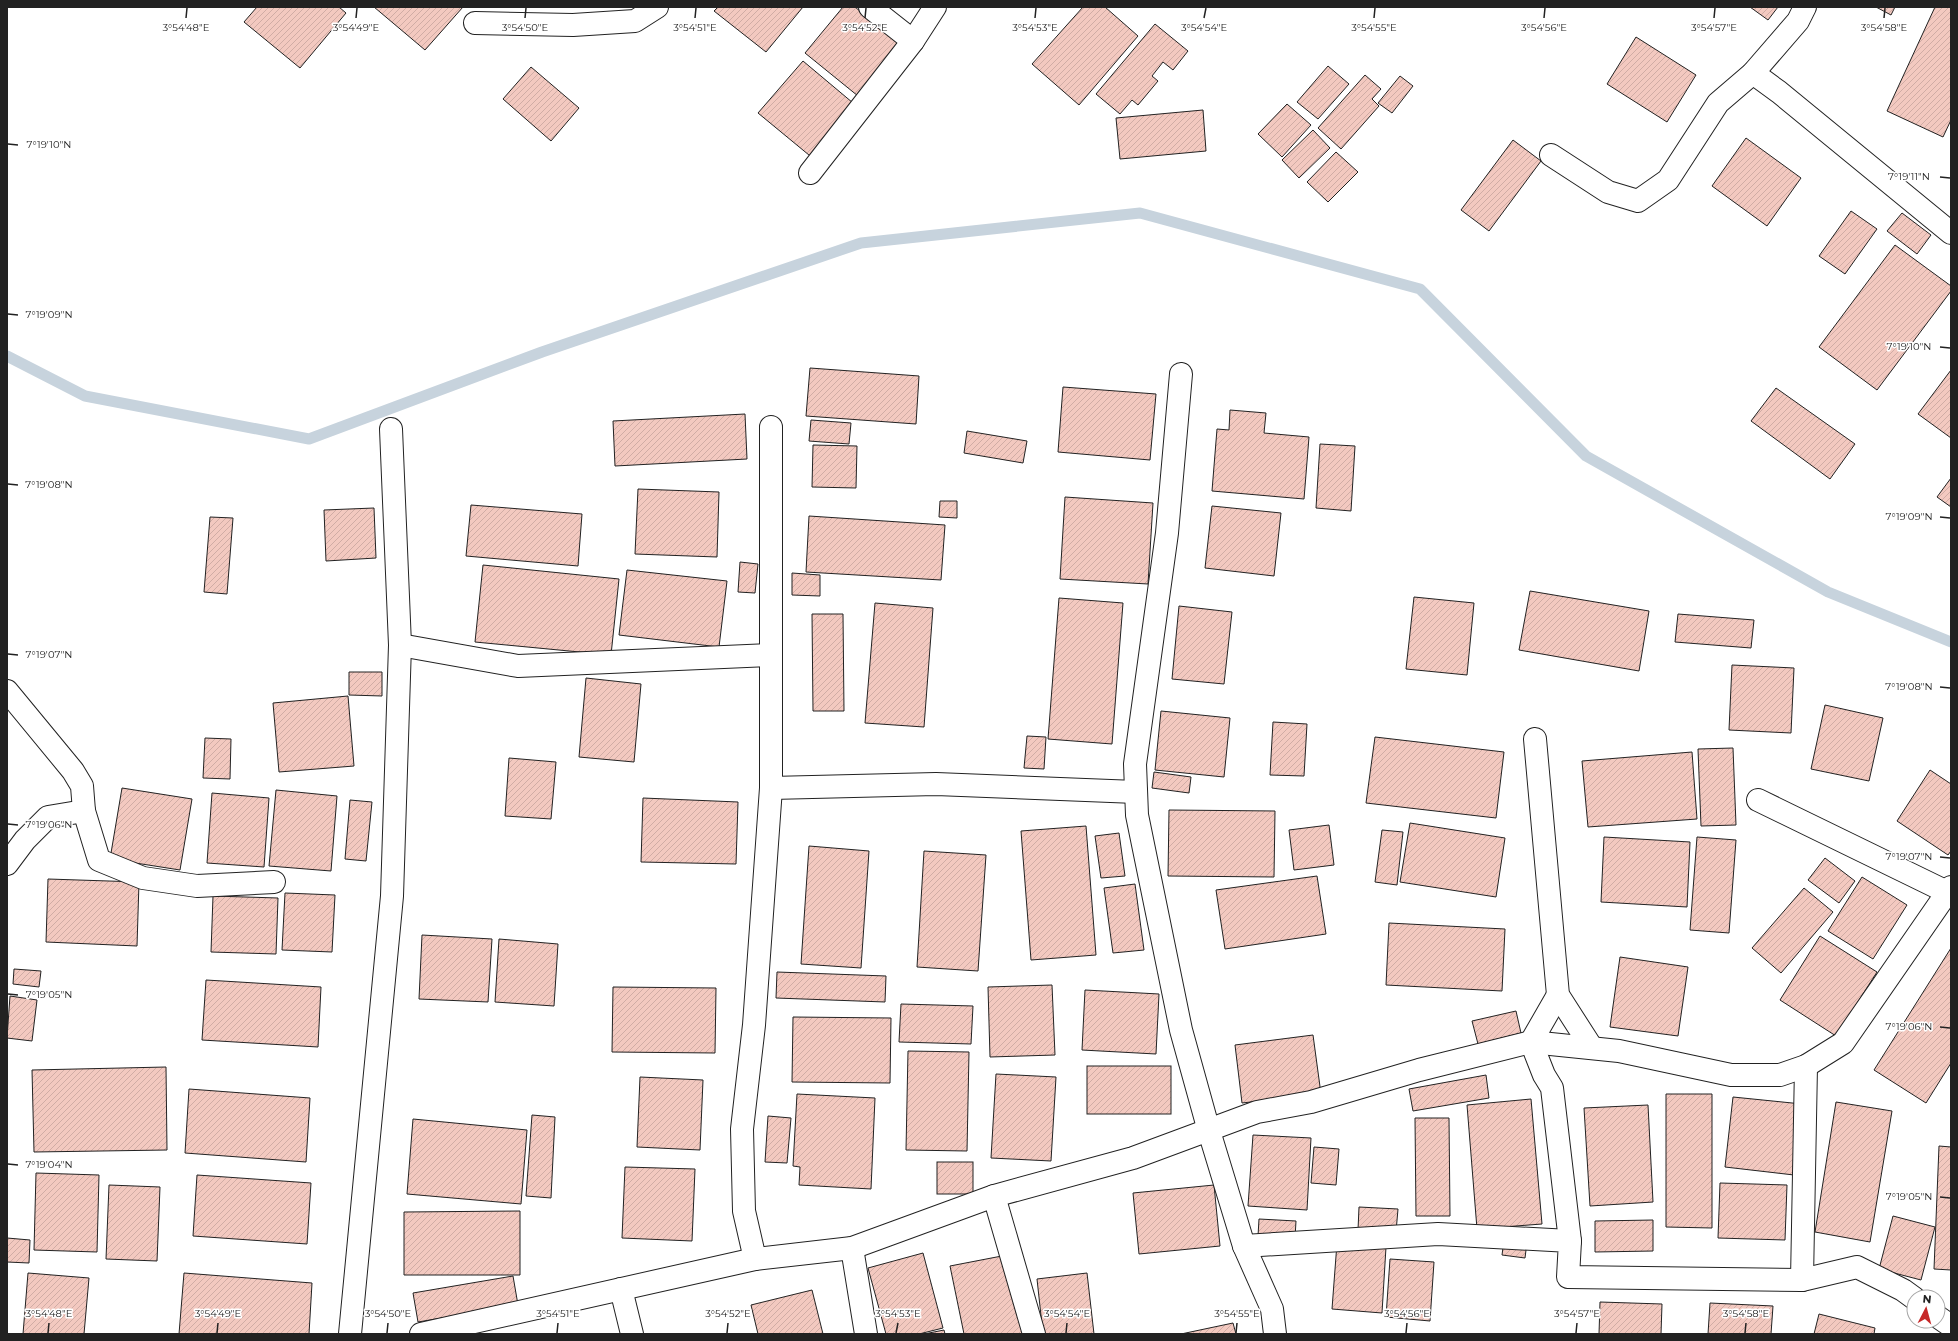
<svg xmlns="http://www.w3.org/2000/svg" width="1958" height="1341" font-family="Montserrat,sans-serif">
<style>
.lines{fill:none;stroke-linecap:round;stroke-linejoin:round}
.stream{stroke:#c7d3dd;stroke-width:11}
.building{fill:url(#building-hatch);stroke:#222}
.street-casing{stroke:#222;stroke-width:24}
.street{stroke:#fff;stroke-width:22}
.ticks{fill:none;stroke:#222;stroke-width:1.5}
.ticks-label{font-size:10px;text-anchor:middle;fill:#222;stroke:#fff;stroke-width:3;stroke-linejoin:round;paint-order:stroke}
</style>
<defs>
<pattern id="building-hatch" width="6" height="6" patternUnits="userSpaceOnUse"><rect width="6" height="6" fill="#f3c9c0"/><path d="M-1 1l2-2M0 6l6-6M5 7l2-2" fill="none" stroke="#d0aca5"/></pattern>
</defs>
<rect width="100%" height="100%" fill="#fff"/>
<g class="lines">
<polyline class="stream" points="7,356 85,396 309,439 542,352 861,243 1140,213 1420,289 1586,456 1828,592 1951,642"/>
</g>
<g class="building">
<polygon points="257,7 339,7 346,13 300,68 244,22"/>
<polygon points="374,7 463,7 425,50"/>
<polygon points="718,7 803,7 766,52 714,11"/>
<polygon points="843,7 855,7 901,45 858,96 805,53"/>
<polygon points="1083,7 1105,7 1138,36 1079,105 1032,64"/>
<polygon points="1750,7 1778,7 1768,20"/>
<polygon points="1876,7 1895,7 1891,15"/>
<polygon points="1935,7 1951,7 1951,120 1943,137 1887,111"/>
<polygon points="1155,24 1188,51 1173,70 1163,62 1152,76 1158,81 1138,105 1132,100 1120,114 1096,94"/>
<polygon points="1636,37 1696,75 1667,122 1607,84"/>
<polygon points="803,61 859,108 815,160 758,113"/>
<polygon points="1328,66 1349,84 1318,119 1297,102"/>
<polygon points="531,67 579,108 551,141 503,99"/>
<polygon points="1365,75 1381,89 1372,99 1379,106 1341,149 1318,128"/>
<polygon points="1400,76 1413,86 1392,113 1378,103"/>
<polygon points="1287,104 1311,125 1282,157 1258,134"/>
<polygon points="1203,110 1206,151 1120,159 1116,118"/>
<polygon points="1313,130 1330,148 1299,178 1282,160"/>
<polygon points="1746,138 1801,178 1767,226 1712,186"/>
<polygon points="1513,140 1541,161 1489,231 1461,210"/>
<polygon points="1336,152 1358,172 1328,202 1307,182"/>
<polygon points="1851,211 1877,229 1845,274 1819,256"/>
<polygon points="1902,213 1931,235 1917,254 1887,231"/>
<polygon points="1895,245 1951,286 1951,291 1877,390 1819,347"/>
<polygon points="810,368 919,376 916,424 806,416"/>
<polygon points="1951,370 1951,438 1918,414"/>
<polygon points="1063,387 1156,394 1150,460 1058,452"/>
<polygon points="1776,388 1855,444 1830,479 1751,421"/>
<polygon points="1230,410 1266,413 1264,433 1309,437 1304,499 1212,491 1217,429 1229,430"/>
<polygon points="745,414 747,459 615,466 613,421"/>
<polygon points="811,420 851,423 849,444 809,441"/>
<polygon points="967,431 1027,441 1023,463 964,453"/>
<polygon points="1320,444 1355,446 1351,511 1316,508"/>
<polygon points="813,445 857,446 856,488 812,487"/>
<polygon points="1951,478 1951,507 1937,497"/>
<polygon points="638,489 719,492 717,557 635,554"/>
<polygon points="1065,497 1153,503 1148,584 1060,579"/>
<polygon points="940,501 957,501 957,518 939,517"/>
<polygon points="471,505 582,514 578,566 466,556"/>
<polygon points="1212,506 1281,513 1274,576 1205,568"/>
<polygon points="374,508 376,558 326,561 324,510"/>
<polygon points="809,516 945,525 941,580 806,572"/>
<polygon points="210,517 233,518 227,594 204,592"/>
<polygon points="740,562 758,564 755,593 738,592"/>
<polygon points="483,565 619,579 611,655 475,642"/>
<polygon points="627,570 727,581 719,647 619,635"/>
<polygon points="792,573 820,575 820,596 792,595"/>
<polygon points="1530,591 1649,611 1639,671 1519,650"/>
<polygon points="1414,597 1474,603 1467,675 1406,669"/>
<polygon points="1059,598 1123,603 1112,744 1048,739"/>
<polygon points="875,603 933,608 924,727 865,723"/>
<polygon points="1179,606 1232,612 1224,684 1172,679"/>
<polygon points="812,614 843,614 844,711 813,711"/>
<polygon points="1678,614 1754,620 1751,648 1675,642"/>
<polygon points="1732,665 1794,668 1791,733 1729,730"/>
<polygon points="349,672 382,672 382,696 349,695"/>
<polygon points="586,678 641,684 634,762 579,757"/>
<polygon points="348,696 354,766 279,772 273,703"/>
<polygon points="1825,705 1883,718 1869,781 1811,769"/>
<polygon points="1161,711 1230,718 1224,777 1155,770"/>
<polygon points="1273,722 1307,724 1304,776 1270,775"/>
<polygon points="1027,736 1046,737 1044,769 1024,768"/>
<polygon points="1375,737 1504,752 1496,818 1366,803"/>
<polygon points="205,738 231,739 230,779 203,778"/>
<polygon points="1733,748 1736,825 1701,826 1698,749"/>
<polygon points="1692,752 1697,819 1588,827 1582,761"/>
<polygon points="509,758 556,762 551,819 505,816"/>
<polygon points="1930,770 1951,784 1951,851 1948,855 1897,821"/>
<polygon points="1154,772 1191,777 1189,793 1152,788"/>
<polygon points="122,788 192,799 180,870 110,859"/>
<polygon points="276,790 337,796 331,871 269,866"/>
<polygon points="212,793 269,798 264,867 207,863"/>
<polygon points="643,798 738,802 736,864 641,862"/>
<polygon points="350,800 372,802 366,861 345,859"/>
<polygon points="1169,810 1275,811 1274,877 1168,876"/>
<polygon points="1410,823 1505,838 1496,897 1400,882"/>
<polygon points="1329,825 1334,865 1294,870 1289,830"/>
<polygon points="1086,826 1096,955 1031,960 1021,831"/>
<polygon points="1382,830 1403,832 1397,885 1375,882"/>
<polygon points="1119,833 1125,876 1101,878 1095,836"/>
<polygon points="1604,837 1690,842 1687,907 1601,902"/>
<polygon points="1697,837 1736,840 1729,933 1690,930"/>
<polygon points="809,846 869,851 861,968 801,964"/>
<polygon points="924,851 986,855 978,971 917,967"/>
<polygon points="1825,858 1855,881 1839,903 1808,880"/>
<polygon points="1317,876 1326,934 1225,949 1216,890"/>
<polygon points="1862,877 1907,905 1873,959 1828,931"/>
<polygon points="48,879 139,882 137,946 46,942"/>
<polygon points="1135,884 1144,950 1113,953 1104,888"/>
<polygon points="1804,888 1833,912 1781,973 1752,948"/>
<polygon points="285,893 335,895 332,952 282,950"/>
<polygon points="213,896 278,898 276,954 211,952"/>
<polygon points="1389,923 1505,929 1502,991 1386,985"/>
<polygon points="422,935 492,939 488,1002 419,999"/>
<polygon points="1820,936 1877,972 1836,1036 1780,1000"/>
<polygon points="499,939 558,944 554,1006 495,1002"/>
<polygon points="1951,948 1951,1063 1926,1103 1874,1070"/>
<polygon points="1620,957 1688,967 1678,1036 1610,1027"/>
<polygon points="14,969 41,971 39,987 13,984"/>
<polygon points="777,972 886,976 885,1002 776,998"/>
<polygon points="206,980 321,987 318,1047 202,1040"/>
<polygon points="1052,985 1055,1055 990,1057 988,987"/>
<polygon points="613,987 716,988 715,1053 612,1052"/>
<polygon points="1085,990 1159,994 1156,1054 1082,1050"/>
<polygon points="10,996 37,1000 32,1041 7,1038"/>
<polygon points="901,1004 973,1006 971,1044 899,1042"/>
<polygon points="1516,1011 1521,1033 1478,1044 1472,1021"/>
<polygon points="793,1017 891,1018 890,1083 792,1082"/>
<polygon points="1313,1035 1321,1094 1242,1103 1235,1045"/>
<polygon points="908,1051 969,1052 967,1151 906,1150"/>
<rect x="1087" y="1066" width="84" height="48"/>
<polygon points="166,1067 167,1150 34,1152 32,1070"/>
<polygon points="996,1074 1056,1077 1051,1161 991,1158"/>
<polygon points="1486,1075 1489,1098 1413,1111 1409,1089"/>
<polygon points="640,1077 703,1080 700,1150 637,1147"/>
<polygon points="189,1089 310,1098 306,1162 185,1153"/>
<polygon points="797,1094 875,1098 871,1189 799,1185 800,1167 793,1166"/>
<polygon points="1666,1094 1712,1094 1712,1228 1666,1227"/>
<polygon points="1733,1097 1802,1104 1794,1175 1725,1167"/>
<polygon points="1531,1099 1542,1224 1477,1229 1467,1105"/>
<polygon points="1836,1102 1892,1111 1870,1242 1815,1232"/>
<polygon points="1648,1105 1653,1202 1590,1206 1584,1108"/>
<polygon points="532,1115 555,1117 551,1198 526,1196"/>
<polygon points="768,1116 791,1118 787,1163 765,1162"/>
<polygon points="1415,1118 1449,1118 1450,1216 1416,1216"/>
<polygon points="413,1119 527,1130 521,1204 407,1194"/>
<polygon points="1253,1135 1311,1138 1307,1210 1248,1206"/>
<polygon points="1939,1146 1951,1147 1951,1270 1934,1269"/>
<polygon points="1314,1147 1339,1149 1336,1185 1311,1183"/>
<rect x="937" y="1162" width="36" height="32"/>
<polygon points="625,1167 695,1169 692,1241 622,1238"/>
<polygon points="36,1173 99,1175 97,1252 34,1250"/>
<polygon points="197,1175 311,1183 307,1244 193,1236"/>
<polygon points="1720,1183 1787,1185 1785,1240 1718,1238"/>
<polygon points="109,1185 160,1187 157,1261 106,1259"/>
<polygon points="1214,1185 1220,1246 1139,1254 1133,1193"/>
<polygon points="1359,1207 1398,1209 1396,1232 1358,1230"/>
<polygon points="520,1211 520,1275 404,1275 404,1212"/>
<polygon points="1893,1216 1935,1227 1921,1280 1879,1269"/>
<polygon points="1259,1219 1296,1221 1295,1238 1258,1236"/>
<polygon points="1653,1220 1653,1251 1595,1252 1595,1221"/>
<polygon points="7,1238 30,1240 29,1263 7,1262"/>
<polygon points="1504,1240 1527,1242 1525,1258 1502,1255"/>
<polygon points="1337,1243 1386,1247 1382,1313 1332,1309"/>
<polygon points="923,1253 943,1328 919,1334 886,1334 868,1268"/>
<polygon points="1007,1255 1023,1334 964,1334 950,1266"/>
<polygon points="1390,1259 1434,1262 1430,1321 1386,1317"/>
<polygon points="28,1273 89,1278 84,1334 23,1334"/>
<polygon points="184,1273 312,1283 309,1334 179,1334"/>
<polygon points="1087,1273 1094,1334 1043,1334 1037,1279"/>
<polygon points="513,1276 518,1305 418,1322 413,1293"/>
<polygon points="812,1290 823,1334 758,1334 751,1305"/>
<polygon points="1600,1302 1662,1304 1661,1334 1599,1334"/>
<polygon points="1710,1303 1773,1306 1771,1334 1708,1334"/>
<polygon points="1819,1314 1875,1328 1874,1334 1814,1334"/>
<polygon points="1233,1323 1236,1334 1181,1334"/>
<polygon points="944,1330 945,1334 924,1334"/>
</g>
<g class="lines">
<defs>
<g id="street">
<polyline points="870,7 913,41"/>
<polyline points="475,23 573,25 635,21 657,7"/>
<polyline points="1753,73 1779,92 1951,233"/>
<polyline points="1551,155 1608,192 1638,201 1668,180 1718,103 1753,73 1798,21 1805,7"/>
<polyline points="810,173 913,41 935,7"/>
<polyline points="1181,374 1167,533 1135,764 1137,815 1181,1030 1209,1131 1244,1246 1272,1309 1275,1334"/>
<polyline points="400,645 518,666 771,655"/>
<polyline points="7,691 73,771 82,786 84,811 99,860 143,878 197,886 274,882"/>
<polyline points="1535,739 1558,995 1592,1048"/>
<polyline points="771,788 936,784 1136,792"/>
<polyline points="1758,800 1951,894"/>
<polyline points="7,864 25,840 48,817 84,811"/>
<polyline points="1558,995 1531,1042 1544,1075 1552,1088 1570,1241"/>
<polyline points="994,1196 1034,1334"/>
<polyline points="1244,1246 1438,1234 1570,1241 1568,1277 1802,1280 1857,1267 1903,1290 1914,1298"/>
<polyline points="852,1248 866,1334"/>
<polyline points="755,1259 744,1211 742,1129 754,1025 771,788 771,427"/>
<polyline points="1802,1280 1806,1066"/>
<polyline points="621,1289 632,1334"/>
<polyline points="1938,1317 1951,1326"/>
<polyline points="350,1334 392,896 400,645 391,429"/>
<polyline points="421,1334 755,1259 852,1248 994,1196 1133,1158 1257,1112 1311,1102 1419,1070 1531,1042 1619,1051 1731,1075 1780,1075 1806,1066 1843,1043 1951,887"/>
</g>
</defs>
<use href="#street" class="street-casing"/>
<use href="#street" class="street"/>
</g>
<path class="ticks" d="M186,18L187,8M356,18L357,8M525,18L526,8M695,18L696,8M865,18L866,8M1035,18L1036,8M1204,18L1206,8M1374,18L1375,8M1544,18L1545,8M1714,18L1715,8M1884,18L1885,8M8,144L18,145M1940,177L1950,178M8,314L18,315M1940,347L1950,348M8,484L18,485M1940,517L1950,518M8,654L18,655M1940,687L1950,688M8,824L18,825M1940,857L1950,858M8,994L18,995M1940,1027L1950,1028M8,1164L18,1165M1940,1197L1950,1198M48,1333L49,1323M217,1333L218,1323M387,1333L388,1323M557,1333L558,1323M727,1333L728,1323M896,1333L898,1323M1066,1333L1067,1323M1236,1333L1237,1323M1406,1333L1407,1323M1576,1333L1577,1323M1745,1333L1746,1323"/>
<g class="ticks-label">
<text x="186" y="31">3°54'48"E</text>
<text x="356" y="31">3°54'49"E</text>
<text x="525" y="31">3°54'50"E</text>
<text x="695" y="31">3°54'51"E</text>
<text x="865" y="31">3°54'52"E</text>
<text x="1035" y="31">3°54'53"E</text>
<text x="1204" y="31">3°54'54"E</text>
<text x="1374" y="31">3°54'55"E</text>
<text x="1544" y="31">3°54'56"E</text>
<text x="1714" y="31">3°54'57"E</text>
<text x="1884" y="31">3°54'58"E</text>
<text x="49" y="148">7°19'10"N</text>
<text x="1909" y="180">7°19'11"N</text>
<text x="49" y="318">7°19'09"N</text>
<text x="1909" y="350">7°19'10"N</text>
<text x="49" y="488">7°19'08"N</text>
<text x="1909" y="520">7°19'09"N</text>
<text x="49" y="658">7°19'07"N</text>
<text x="1909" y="690">7°19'08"N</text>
<text x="49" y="828">7°19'06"N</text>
<text x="1909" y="860">7°19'07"N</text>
<text x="49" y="998">7°19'05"N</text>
<text x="1909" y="1030">7°19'06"N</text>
<text x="49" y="1168">7°19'04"N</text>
<text x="1909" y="1200">7°19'05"N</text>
<text x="49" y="1317">3°54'48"E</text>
<text x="218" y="1317">3°54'49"E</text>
<text x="388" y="1317">3°54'50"E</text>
<text x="558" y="1317">3°54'51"E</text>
<text x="728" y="1317">3°54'52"E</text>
<text x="898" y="1317">3°54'53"E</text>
<text x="1067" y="1317">3°54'54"E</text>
<text x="1237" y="1317">3°54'55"E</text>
<text x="1407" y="1317">3°54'56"E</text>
<text x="1577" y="1317">3°54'57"E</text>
<text x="1746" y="1317">3°54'58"E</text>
</g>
<rect width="1958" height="1341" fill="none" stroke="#222222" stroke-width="16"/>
<g transform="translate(1926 1309) rotate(6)"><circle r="19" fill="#ffffff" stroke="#a7a7a7"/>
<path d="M0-3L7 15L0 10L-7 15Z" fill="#c62828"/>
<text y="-6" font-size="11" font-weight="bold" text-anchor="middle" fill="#222222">N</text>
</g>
</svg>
